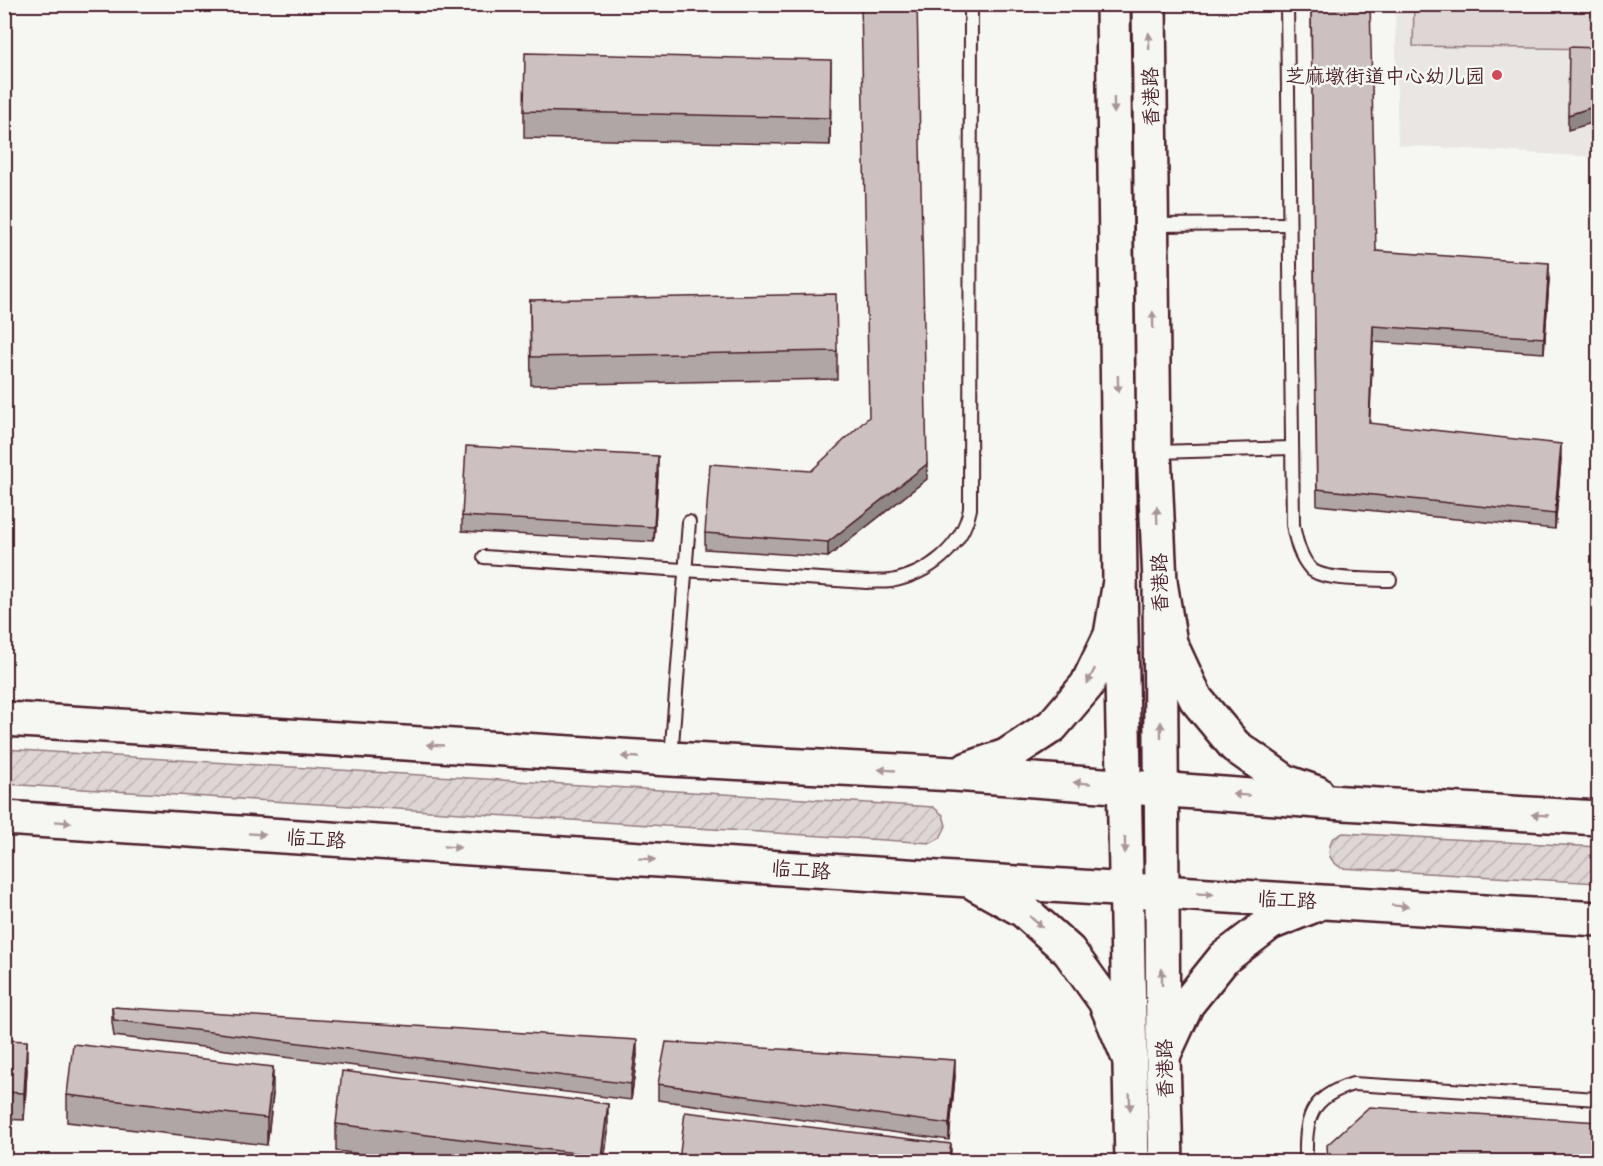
<svg xmlns="http://www.w3.org/2000/svg" width="1603" height="1166" font-family="Delius,'LXGW WenKai TC',sans-serif">
<style>
.built{fill:#e9e6e3}
.garden{fill:url(#garden-furrows);stroke:#947a80;stroke-width:1.5}
.pitch{fill:#ddd6d5;stroke:#947a80;stroke-width:1.5}
.lines{fill:none;stroke-linecap:round;stroke-linejoin:round}
.lane-casing{stroke:#4a1f2b;stroke-width:16}
.secondary-casing{stroke:#4a1f2b;stroke-width:38}
.primary-casing{stroke:#4a1f2b;stroke-width:38}
.lane{stroke:#f6f6f2;stroke-width:12}
.secondary{stroke:#f6f6f2;stroke-width:33}
.primary{stroke:#f6f6f2;stroke-width:33}
.wall{fill:#afa6a5;stroke:#4a1f2b;stroke-width:1.5}
.shaded-wall{fill:#8f8786;stroke:#4a1f2b;stroke-width:1.5}
.building{fill:#ccc1c0;stroke:#4a1f2b;stroke-width:1.5}
.oneway{fill:#a99598}
.poi-dot{fill:#d1495b;stroke:#f6f6f2;stroke-width:2}
.labels{text-anchor:middle;dominant-baseline:central;stroke-width:5;stroke-linejoin:round;paint-order:stroke}
.poi-label{font-size:20px;fill:#4a1f2b;stroke:#f6f6f2;text-anchor:end}
.street-label{font-size:20px;fill:#4a1f2b;stroke:#f6f6f2}
</style>
<defs>
<pattern id="garden-furrows" width="10" height="10" patternUnits="userSpaceOnUse" patternTransform="scale(1.5)"><rect width="10" height="10" fill="#ddd6d5"/><path d="M-1 1l2-2M0 10L10 0M9 11l2-2" fill="none" stroke="#bfb7b7"/></pattern>
</defs>
<rect width="100%" height="100%" fill="#f6f6f2"/>
<filter id="ink" filterUnits="userSpaceOnUse"><feTurbulence type="fractalNoise" baseFrequency=".0167" numOctaves="2"/><feDisplacementMap in="SourceGraphic" scale="12" xChannelSelector="R" yChannelSelector="G"/><feConvolveMatrix kernelMatrix="1 2 1 2 8 2 1 2 1" color-interpolation-filters="sRGB"/></filter>
<g filter="url(#ink)">
<polygon class="built" points="1395,5 1598,5 1598,157 1398,145"/>
<g class="garden">
<polygon points="4,749 933,807 943,815 946,826 940,838 931,843 5,784"/>
<path d="M1343,833L1598,847V883L1341,868C1328,859 1327,854 1332,839Z"/>
</g>
<polygon class="pitch" points="1414,5 1598,5 1598,49 1413,46"/>
<g class="lines">
<defs>
<g id="lane">
<path d="M1287,4L1293,525C1296,541 1300,557 1311,569C1323,581 1372,579 1390,580"/>
<polyline points="1153,225 1289,224"/>
<polyline points="1156,452 1292,448"/>
<path d="M484,557L867,582C875,581 883,582 891,581C928,574 962,548 970,509L971,4"/>
<polyline points="671,758 689,522"/>
<path d="M1306,1162C1305,1119 1309,1097 1353,1084L1598,1099"/>
</g>
<g id="secondary">
<polyline points="1113,4 1120,581 1132,1162"/>
<polyline points="1149,4 1154,452 1160,582 1163,1056 1166,1162"/>
</g>
<g id="primary">
<polyline points="1160,582 1170,643 1196,699 1235,746 1286,782 1317,793"/>
<polyline points="4,719 670,759 954,774 1344,803 1598,818"/>
<polyline points="968,769 1006,756 1052,726 1087,685 1111,635 1120,581"/>
<polyline points="4,818 969,880 1598,919"/>
<polyline points="976,884 1023,910 1069,951 1105,1001 1129,1058"/>
<polyline points="1163,1056 1187,1004 1224,958 1270,923 1315,905"/>
</g>
</defs>
<use href="#lane" class="lane-casing"/>
<use href="#secondary" class="secondary-casing"/>
<use href="#primary" class="primary-casing"/>
<use href="#lane" class="lane"/>
<use href="#secondary" class="secondary"/>
<use href="#primary" class="primary"/>
</g>
<g class="wall">
<polygon points="1311,4 1376,251 1549,279 1544,353 1373,342 1369,424 1561,459 1555,529 1317,505"/>
<polygon points="831,88 830,145 524,138 524,111"/>
<polygon points="530,300 837,351 837,379 531,385"/>
<polygon points="658,472 654,542 462,531 462,516"/>
<polygon points="927,479 828,557 705,549 705,533"/>
<polygon points="112,1007 637,1055 631,1100 114,1036 112,1022"/>
<polygon points="4,1040 27,1069 24,1120 4,1119"/>
<polygon points="955,1076 949,1140 658,1100 658,1084"/>
<polygon points="273,1094 267,1145 67,1122 67,1095"/>
<polygon points="336,1124 608,1131 604,1161 419,1161 336,1151"/>
</g>
<g class="shaded-wall">
<polygon points="831,60 831,88 830,145 830,118"/>
<polygon points="1599,105 1599,121 1568,130 1568,115"/>
<polygon points="1549,263 1549,279 1544,353 1544,338"/>
<polygon points="1373,326 1373,342 1369,439 1369,423"/>
<polygon points="1561,444 1561,459 1555,529 1555,514"/>
<polygon points="658,456 658,472 654,542 654,527"/>
<polygon points="927,464 927,479 828,557 828,542"/>
<polygon points="637,1040 637,1055 631,1100 631,1084"/>
<polygon points="27,1041 27,1069 24,1120 24,1093"/>
<polygon points="955,1060 955,1076 949,1140 949,1124"/>
<polygon points="273,1067 273,1094 267,1145 267,1118"/>
<polygon points="608,1104 608,1131 604,1161 601,1161"/>
<polygon points="951,1144 951,1161 948,1161"/>
</g>
<g class="building">
<polygon points="861,4 917,4 927,464 828,542 705,533 710,464 811,471 869,417"/>
<polygon points="1311,4 1370,4 1376,251 1549,263 1544,338 1373,326 1369,423 1561,444 1555,514 1317,489"/>
<polygon points="1569,47 1599,48 1599,105 1568,115"/>
<polygon points="525,53 831,60 830,118 524,111"/>
<polygon points="836,294 837,351 531,357 530,300"/>
<polygon points="466,446 658,456 654,527 462,516"/>
<polygon points="112,1007 637,1040 631,1084 114,1020"/>
<polygon points="4,1040 27,1041 24,1093 4,1092"/>
<polygon points="666,1042 955,1060 949,1124 658,1084"/>
<polygon points="73,1044 273,1067 267,1118 67,1095"/>
<polygon points="342,1071 608,1104 601,1156 336,1124"/>
<polygon points="1369,1107 1599,1122 1599,1161 1328,1161 1327,1145"/>
<polygon points="685,1112 951,1144 948,1161 679,1161"/>
</g>
<defs><path id="oneway-solid" d="M-6-.8H1V-3.2L6.5 0L1 3.2V.8H-6Z" transform="scale(1.5)"/></defs>
<g class="oneway">
<use href="#oneway-solid" transform="translate(1149 41) rotate(-91)"/>
<use href="#oneway-solid" transform="translate(1114 105) rotate(89)"/>
<use href="#oneway-solid" transform="translate(1153 320) rotate(-91)"/>
<use href="#oneway-solid" transform="translate(1118 384) rotate(89)"/>
<use href="#oneway-solid" transform="translate(1157 515) rotate(-92)"/>
<use href="#oneway-solid" transform="translate(1091 676) rotate(117)"/>
<use href="#oneway-solid" transform="translate(1161 730) rotate(-90)"/>
<use href="#oneway-solid" transform="translate(435 745) rotate(-177)"/>
<use href="#oneway-solid" transform="translate(630 757) rotate(-177)"/>
<use href="#oneway-solid" transform="translate(887 770) rotate(-177)"/>
<use href="#oneway-solid" transform="translate(1082 783) rotate(-176)"/>
<use href="#oneway-solid" transform="translate(1241 795) rotate(-176)"/>
<use href="#oneway-solid" transform="translate(1540 815) rotate(-177)"/>
<use href="#oneway-solid" transform="translate(63 822) rotate(4)"/>
<use href="#oneway-solid" transform="translate(257 834) rotate(4)"/>
<use href="#oneway-solid" transform="translate(1125 845) rotate(89)"/>
<use href="#oneway-solid" transform="translate(452 847) rotate(4)"/>
<use href="#oneway-solid" transform="translate(647 859) rotate(4)"/>
<use href="#oneway-solid" transform="translate(1205 894) rotate(3)"/>
<use href="#oneway-solid" transform="translate(1400 906) rotate(4)"/>
<use href="#oneway-solid" transform="translate(1036 922) rotate(42)"/>
<use href="#oneway-solid" transform="translate(1162 977) rotate(-90)"/>
<use href="#oneway-solid" transform="translate(1130 1102) rotate(88)"/>
</g>
</g>
<circle class="poi-dot" cx="1497" cy="75" r="6"/>
<g class="labels">
<g class="poi-label">
<text x="1485" y="75">芝麻墩街道中心幼儿园</text>
</g>
<g class="street-label">
<text transform="translate(1150 97) rotate(-91)">香港路</text>
<text transform="translate(1159 583) rotate(-91)">香港路</text>
<text transform="translate(316 838) rotate(4)">临工路</text>
<text transform="translate(801 869) rotate(4)">临工路</text>
<text transform="translate(1287 899) rotate(3)">临工路</text>
<text transform="translate(1164 1069) rotate(-91)">香港路</text>
</g>
</g>
<rect width="1603" height="1166" fill="none" stroke="#f6f6f2" stroke-width="24"/>
<rect x="12" y="12" width="1579" height="1142" fill="none" stroke="#4a1f2b" stroke-width="2" filter="url(#ink)"/>
</svg>
